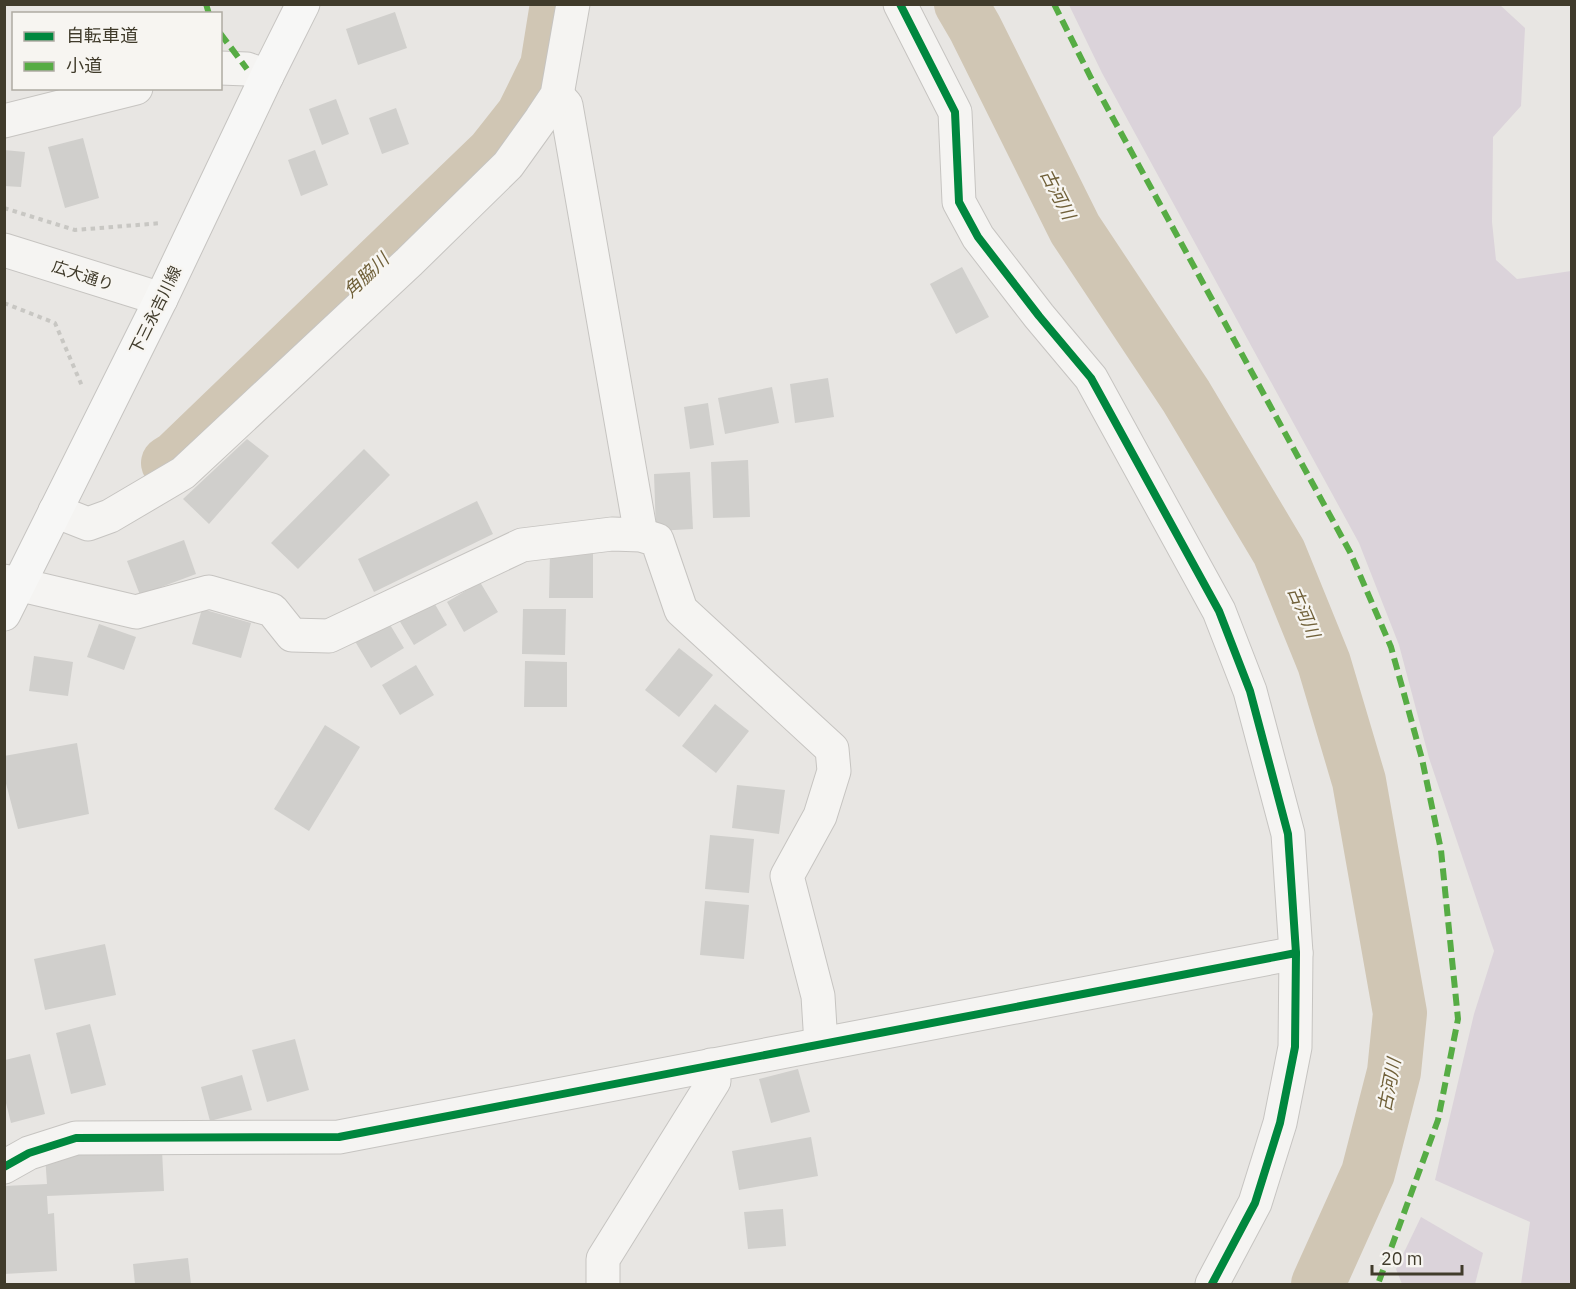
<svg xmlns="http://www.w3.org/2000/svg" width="1576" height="1289" font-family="'IBM Plex Sans','Noto Sans JP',sans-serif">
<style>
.green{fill:#dbd3da}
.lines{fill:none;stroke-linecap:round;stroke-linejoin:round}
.river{stroke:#d0c6b4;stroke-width:54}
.building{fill:#d0cfcc}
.minor-casing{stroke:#c6c4c1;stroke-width:35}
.tertiary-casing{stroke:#c6c4c1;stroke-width:35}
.secondary-casing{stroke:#c6c4c1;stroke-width:35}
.path{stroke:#c8c7c3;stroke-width:4;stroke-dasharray:4.5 4.5;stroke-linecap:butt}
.minor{stroke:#f5f4f2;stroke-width:33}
.tertiary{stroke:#f5f4f2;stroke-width:33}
.secondary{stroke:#f7f7f6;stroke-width:33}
.quiet{stroke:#56ac44;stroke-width:6;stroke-dasharray:12 6;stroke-linecap:butt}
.cycleway-casing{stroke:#f7f5f1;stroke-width:11}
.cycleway{stroke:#00873e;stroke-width:8}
.labels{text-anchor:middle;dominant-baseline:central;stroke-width:4.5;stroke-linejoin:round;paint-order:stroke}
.street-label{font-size:16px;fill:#403b2b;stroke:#f7f5f1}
.water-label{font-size:18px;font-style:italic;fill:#706039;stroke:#f7f5f1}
</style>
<rect width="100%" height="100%" fill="#e8e6e3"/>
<g class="green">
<polygon points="1069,5 1500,5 1525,28 1521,106 1493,137 1492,222 1496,260 1517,279 1571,271 1571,1284 1521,1284 1530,1222 1435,1180 1474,1014 1494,951 1429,758 1399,645 1359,543 1102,73"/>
<polygon points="1421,1217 1483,1253 1475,1284 1402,1284 1396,1269"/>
</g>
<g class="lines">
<g class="river">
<polyline points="961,4 975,28 1075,229 1186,396 1279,552 1324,663 1359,781 1400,1013 1394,1072 1368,1173 1318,1284"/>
<polyline points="168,463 176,458 493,153 523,115 547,66 557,4"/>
</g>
</g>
<g class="building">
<polygon points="395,12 407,48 358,65 346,29"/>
<polygon points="336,99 349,134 322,145 309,109"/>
<polygon points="396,108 409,144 382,154 369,118"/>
<polygon points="83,138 99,198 65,208 48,147"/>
<polygon points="4,150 25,152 21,187 4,186"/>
<polygon points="315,150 328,185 301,196 288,160"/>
<polygon points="962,267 989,317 956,334 930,284"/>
<polygon points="828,378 834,417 795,423 790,384"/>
<polygon points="772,387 779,423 725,434 718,398"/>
<polygon points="708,403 714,445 690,449 684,407"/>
<polygon points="247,439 269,456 209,524 183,499"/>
<polygon points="364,449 390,475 298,569 271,543"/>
<polygon points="748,460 750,517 713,518 711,462"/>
<polygon points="690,472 693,529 656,531 654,474"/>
<polygon points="477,501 493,534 374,592 358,559"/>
<polygon points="184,540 196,574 140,595 127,561"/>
<polygon points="550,552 593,553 593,598 549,598"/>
<polygon points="480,582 498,612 464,632 447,602"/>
<polygon points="429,594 447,625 414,645 396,615"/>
<polygon points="202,609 251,623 241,658 192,644"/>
<polygon points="523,609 566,609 565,655 522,654"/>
<polygon points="386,618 404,648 371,668 353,638"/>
<polygon points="99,624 136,637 124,670 87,657"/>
<polygon points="679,648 713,675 679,717 645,690"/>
<polygon points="34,656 73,662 68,696 29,691"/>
<polygon points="525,661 567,662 567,707 524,707"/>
<polygon points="416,665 434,695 400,715 382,685"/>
<polygon points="715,704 749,731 716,773 682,746"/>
<polygon points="325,725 360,747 309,831 274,809"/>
<polygon points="77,743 89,814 18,829 4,776 4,756"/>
<polygon points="737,785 785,790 779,834 732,828"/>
<polygon points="710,835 754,839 749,893 705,889"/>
<polygon points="705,901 749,905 744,959 700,955"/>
<polygon points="105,944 116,995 45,1010 34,959"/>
<polygon points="90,1024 106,1085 71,1094 56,1033"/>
<polygon points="295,1039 309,1090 267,1102 252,1050"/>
<polygon points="30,1054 45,1114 11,1123 5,1099 5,1060"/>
<polygon points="798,1069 810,1112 771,1123 759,1079"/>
<polygon points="242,1075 252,1110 210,1121 201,1087"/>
<polygon points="811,1137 818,1176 739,1190 732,1151"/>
<polygon points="162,1150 164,1191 47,1196 48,1214 54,1213 57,1271 4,1274 4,1186 47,1184 45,1155"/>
<polygon points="783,1209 786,1246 748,1249 744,1212"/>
<polygon points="188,1258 191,1284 135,1284 133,1264"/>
</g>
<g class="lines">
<defs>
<g id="minor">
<polyline points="900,4 955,112 959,202 978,237 1039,316 1091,378 1219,611 1250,691 1288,834 1296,953 1295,1047 1280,1123 1255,1203 1212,1284"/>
<polyline points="220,68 247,69 267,76"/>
<polyline points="557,95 566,105 641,535"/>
<polyline points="4,121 136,88"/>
<polyline points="55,511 88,524 110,516 183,473 409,262 508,165 541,119 557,95 573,4"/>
<polyline points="4,581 136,612 209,592 272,610 292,635 329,636 522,545 612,534 641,535 657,540 681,610 832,749 834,771 820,816 787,876 818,996 821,1044"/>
<polyline points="4,1167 29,1153 76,1138 339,1137 1296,953"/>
<polyline points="603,1284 603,1259 714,1081 711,1065"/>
</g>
<polyline id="tertiary" points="4,250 161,299"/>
<polyline id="secondary" points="4,614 161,299 267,76 303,4"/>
</defs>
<use href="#minor" class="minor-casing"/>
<use href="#tertiary" class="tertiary-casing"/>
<use href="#secondary" class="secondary-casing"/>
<g class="path">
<polyline points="4,208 75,230 162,223"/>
<polyline points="4,303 55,323 82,386"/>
</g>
<use href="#minor" class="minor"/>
<use href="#tertiary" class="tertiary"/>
<use href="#secondary" class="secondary"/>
<g class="quiet">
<polyline points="206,4 209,14"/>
<polyline points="1054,4 1091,78 1350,552 1391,647 1422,759 1441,850 1458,1019 1438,1120 1378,1284"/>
<polyline points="220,33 247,69"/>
</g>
<defs>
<g id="cycleway">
<polyline points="900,4 955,112 959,202 978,237 1039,316 1091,378 1219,611 1250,691 1288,834 1296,953 1295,1047 1280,1123 1255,1203 1212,1284"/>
<polyline points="4,1167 29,1153 76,1138 339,1137 1296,953"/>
</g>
</defs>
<use href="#cycleway" class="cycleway-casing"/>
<use href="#cycleway" class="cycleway"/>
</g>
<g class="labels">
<g class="street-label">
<text transform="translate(83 275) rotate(18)">広大通り</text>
<text transform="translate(155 310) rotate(-64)">下三永吉川線</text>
</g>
<g class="water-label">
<text transform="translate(1058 194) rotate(63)">古河川</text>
<text transform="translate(366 275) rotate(-44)">角脇川</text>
<text transform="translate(1304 612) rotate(67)">古河川</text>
<text transform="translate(1389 1085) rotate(-79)">古河川</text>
</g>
</g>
<rect width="1576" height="1289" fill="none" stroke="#403b2b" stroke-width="12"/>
<rect x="12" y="12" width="210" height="78" fill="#f7f5f1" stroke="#aeaba2" stroke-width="1.5"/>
<rect x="24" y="32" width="30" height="9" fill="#00873e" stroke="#aeaba2" stroke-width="1.5"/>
<text x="66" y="42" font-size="18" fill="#403b2b">自転車道</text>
<rect x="24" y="62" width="30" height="9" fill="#56ac44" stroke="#aeaba2" stroke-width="1.5"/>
<text x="66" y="72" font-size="18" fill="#403b2b">小道</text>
<path d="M1372 1265v9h90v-9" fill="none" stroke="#403b2b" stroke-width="3"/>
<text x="1381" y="1265" font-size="18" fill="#403b2b" stroke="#f7f5f1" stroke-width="4.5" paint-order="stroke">20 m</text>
</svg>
